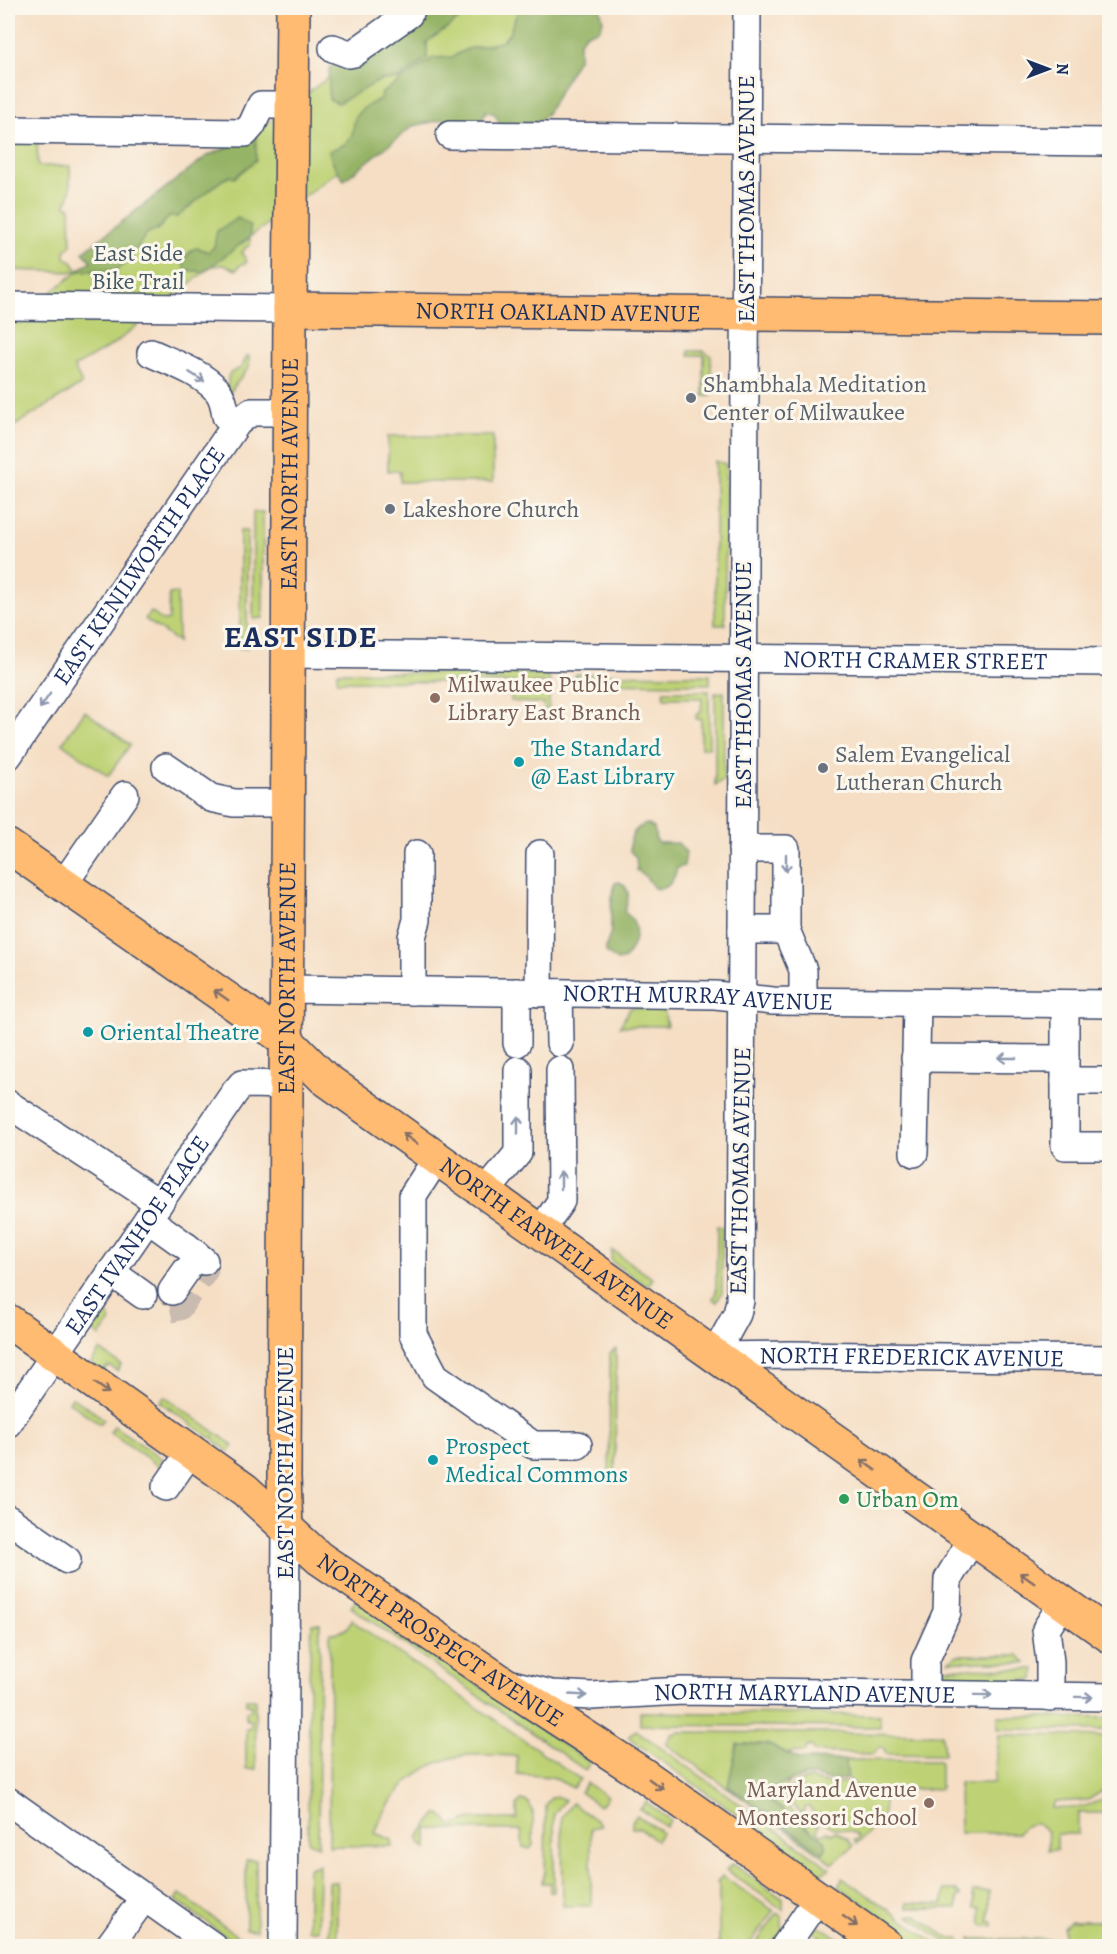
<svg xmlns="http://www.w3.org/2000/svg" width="1117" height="1954" font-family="Alegreya,serif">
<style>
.green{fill:#bed275;stroke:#6c806a;stroke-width:1.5}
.forest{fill:#96b466;stroke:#587262;stroke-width:1.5}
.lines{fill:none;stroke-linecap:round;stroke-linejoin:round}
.minor-tunnel{stroke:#c9bbb0;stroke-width:27;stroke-dasharray:27 14;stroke-linecap:butt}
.minor-casing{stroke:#3c496d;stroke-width:30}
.major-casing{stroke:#3c496d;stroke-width:36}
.minor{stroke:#fff;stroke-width:27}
.major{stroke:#ffbb71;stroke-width:33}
.oneway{stroke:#8d97ae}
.oneway2{stroke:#826e67}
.worship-dot{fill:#6b7280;stroke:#fbf7ec;stroke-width:2}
.education-dot{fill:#8d6e63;stroke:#fbf7ec;stroke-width:2}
.culture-dot{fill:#0f9aa8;stroke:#fbf7ec;stroke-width:2}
.leisure-dot{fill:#2e9e5b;stroke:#fbf7ec;stroke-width:2}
.labels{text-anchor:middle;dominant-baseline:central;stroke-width:6;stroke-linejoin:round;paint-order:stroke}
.street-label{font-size:24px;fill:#1b2f5e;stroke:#fbf7ec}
.park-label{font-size:24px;fill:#445864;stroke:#fbf7ec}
.worship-label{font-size:24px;fill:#5b616d;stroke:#fbf7ec;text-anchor:start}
.education-label{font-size:24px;fill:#785e54;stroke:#fbf7ec;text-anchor:start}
.culture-label{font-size:24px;fill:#0d838f;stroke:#fbf7ec;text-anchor:start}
.leisure-label{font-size:24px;fill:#27864d;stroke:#fbf7ec;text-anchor:start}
.district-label{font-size:30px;font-weight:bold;letter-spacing:1.5px;fill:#1b2f5e;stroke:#fbf7ec}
</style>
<rect width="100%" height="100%" fill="#fbf7ec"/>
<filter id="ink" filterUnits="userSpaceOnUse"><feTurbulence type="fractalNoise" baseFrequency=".0167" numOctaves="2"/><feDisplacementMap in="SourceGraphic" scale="12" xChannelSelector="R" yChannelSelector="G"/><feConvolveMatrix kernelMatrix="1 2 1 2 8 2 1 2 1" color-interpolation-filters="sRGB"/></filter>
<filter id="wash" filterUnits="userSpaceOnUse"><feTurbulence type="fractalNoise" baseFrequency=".008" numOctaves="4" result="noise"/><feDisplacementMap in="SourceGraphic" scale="24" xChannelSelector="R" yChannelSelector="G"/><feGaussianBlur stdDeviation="1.35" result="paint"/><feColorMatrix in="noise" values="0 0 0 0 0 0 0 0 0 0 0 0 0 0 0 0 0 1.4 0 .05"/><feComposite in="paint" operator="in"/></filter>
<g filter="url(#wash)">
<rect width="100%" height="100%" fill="#f5dec4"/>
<g class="green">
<polygon points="429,8 568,8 339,170 250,237 250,245 245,248 242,253 247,262 240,265 236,270 224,265 212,266 114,344 74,367 82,384 11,428 14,434 8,438 8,326 77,272 8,270 8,136 37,137 38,166 70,166 70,192 66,205 70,207 71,245 65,251 65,257 72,262 78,271 91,261 83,252 207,156 245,140 329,77"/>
<polygon points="689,351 704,351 711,356 711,396 704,396 704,355 689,355"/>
<polygon points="247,356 249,356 249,367 227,396 228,377 230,373 241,368"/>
<polygon points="388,436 493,436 493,482 400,482 400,471 388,471"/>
<polygon points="715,461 726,464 725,625 715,625"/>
<polygon points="253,512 263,512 263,618 253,619"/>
<rect x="240" y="531" width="7" height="117"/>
<polygon points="177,593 177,594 178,642 145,619 151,612 163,621 169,620 169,594"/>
<polygon points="337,672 547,674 551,683 337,681"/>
<polygon points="576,674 710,675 710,684 570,683"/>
<polygon points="664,691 709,691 709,748 701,748 701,719 696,719 696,715 701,712 702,698 664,698"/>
<polygon points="724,692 724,780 715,785 715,693"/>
<polygon points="511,693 549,694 549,712 545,712 544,704 511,701"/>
<polygon points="85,711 130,745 108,776 62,743"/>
<polygon points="630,1008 664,1009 667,1026 620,1026"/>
<polygon points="717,1226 722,1227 722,1292 717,1302 713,1299 716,1292"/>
<polygon points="612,1250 653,1279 647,1286 611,1261"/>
<polygon points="103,1307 111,1321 100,1336 85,1326"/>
<polygon points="616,1348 615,1483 609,1483 610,1353"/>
<polygon points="100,1350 121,1365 117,1371 110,1366 101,1371 91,1363"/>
<polygon points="164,1396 234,1446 229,1452 215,1441 214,1437 211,1438 160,1402"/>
<polygon points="72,1397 104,1419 100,1424 69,1402"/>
<polygon points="114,1426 161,1458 160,1467 110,1432"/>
<polygon points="356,1600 590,1763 585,1770 351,1607"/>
<path d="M351,1620L580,1779L573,1788L552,1777L517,1774V1756C499,1756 478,1753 461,1756C419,1763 389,1794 375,1833L392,1840V1846H329L330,1633C340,1633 349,1630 351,1620Z"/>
<polygon points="312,1624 320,1624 318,1846 308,1842 309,1678"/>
<polygon points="957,1655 1019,1655 1026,1663 949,1661"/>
<polygon points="941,1668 1035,1669 1034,1680 944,1679"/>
<polygon points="246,1699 255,1699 256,1769 246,1769 246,1728 251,1727 251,1720 246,1720 246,1711 251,1710 251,1704 246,1704"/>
<polygon points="640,1712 880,1715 880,1727 640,1725"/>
<polygon points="998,1716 1109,1718 1109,1730 998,1729"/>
<polygon points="636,1730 830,1868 821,1874 628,1737"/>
<path d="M680,1732L942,1734L944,1755L886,1754L883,1748L880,1747L873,1754L815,1752L811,1746L807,1747L805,1752L787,1753L767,1744L728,1786L823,1853L826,1848L825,1840L767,1798V1792L770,1788L789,1782C772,1804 802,1819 819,1825L817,1830L821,1834L827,1832L833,1834L835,1831L848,1839L853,1846L833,1863L666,1744L672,1734Z"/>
<path d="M999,1735L1109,1736V1787L1088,1800L1055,1802L1051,1808C1072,1809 1092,1808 1109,1794V1813H1078V1834H1057V1850H1048C1048,1844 1049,1836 1046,1831C1039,1819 1024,1824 1018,1833H960L959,1783H994Z"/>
<path d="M847,1760L940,1761V1789H885L884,1794L860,1789L847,1779C849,1772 844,1766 847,1760Z"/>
<path d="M810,1779L828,1784L844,1782L859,1793L884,1798L883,1819L856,1844L854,1840H857L858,1836C852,1829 847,1831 839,1829C832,1828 825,1823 818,1821L817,1816L809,1807H805L803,1814L789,1801C786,1786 796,1781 810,1779Z"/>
<polygon points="587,1783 607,1797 603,1804 598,1805 580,1792"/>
<polygon points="558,1797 565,1800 554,1814 554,1892 550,1892 550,1883 542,1883 543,1875 545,1874 546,1805 551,1798"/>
<polygon points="521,1800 528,1802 533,1811 533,1845 530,1849 523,1847 521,1830 427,1829 427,1849 419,1843 419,1836 437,1814 441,1814 452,1826 472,1819 517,1819 517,1805"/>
<polygon points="646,1802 670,1820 666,1827 640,1809"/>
<polygon points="572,1803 597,1821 601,1826 591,1828 591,1906 563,1906 562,1817"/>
<polygon points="637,1815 662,1833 656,1840 639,1828 632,1828 632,1822"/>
<polygon points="246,1860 256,1860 256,1930 246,1929"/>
<polygon points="733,1864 783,1899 783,1910 726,1870"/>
<polygon points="319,1865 318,1930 308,1930 308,1868"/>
<polygon points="722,1876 774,1911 748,1946 719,1946 719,1885 717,1883"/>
<polygon points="842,1877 940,1946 923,1946 839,1887"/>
<rect x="329" y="1882" width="8" height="64"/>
<polygon points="944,1890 957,1890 957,1894 960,1894 960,1897 957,1898 957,1908 907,1908 907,1903 943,1904"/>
<polygon points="973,1891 989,1891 989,1922 993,1922 993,1926 984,1926 981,1924 980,1908 974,1908 974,1897 972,1897"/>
<polygon points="180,1894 240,1938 238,1945 176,1900"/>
<polygon points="777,1913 782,1917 782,1931 770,1946 754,1946"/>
<polygon points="911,1915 916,1915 950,1939 959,1939 959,1946 952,1946 909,1916"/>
<polygon points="1071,1921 1109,1921 1109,1946 1064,1946 1064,1927"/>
<polygon points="820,1926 850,1946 834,1946 811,1930"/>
<polygon points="970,1939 1057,1939 1057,1946 971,1946"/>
</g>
<g class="forest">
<polygon points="419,8 475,8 427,42 427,58 399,79 381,80 338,103 329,99 329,69 337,60"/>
<path d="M519,8H600L603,21L599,30L585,34L579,43V57L546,115L537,123L501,127L495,114L486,111L480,126L457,123L446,119L413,126L344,180C338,172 331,162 329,151L345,144L352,135L355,118L361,110L381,98L382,93L433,58L452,57L467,49L501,42L509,34Z"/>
<polygon points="256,132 256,160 234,178 231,176 222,180 177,217 169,217 158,229 146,234 129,261 116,271 78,271 91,261 83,252 207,156 245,140"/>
<polygon points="238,218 250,226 250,237 203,272 186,270 182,261 193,249 199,248 208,252 214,247 217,231"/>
<path d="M647,824L654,828L656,840L659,843H678L686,853L684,866L677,868C674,880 669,891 654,888L646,877L637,870L636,857L630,851C629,838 634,827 647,824Z"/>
<path d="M619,882C632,888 629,901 624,912C642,924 636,944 625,959L617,961L606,952C605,943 611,937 611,928C610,913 611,898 615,883Z"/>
<path d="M737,1744H767L799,1759L847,1760C844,1767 849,1772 847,1779L827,1780L814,1776H806L770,1788L767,1792V1799L825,1840L826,1848L823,1853L728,1786Z"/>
</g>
</g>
<g filter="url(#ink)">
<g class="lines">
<polyline class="minor-tunnel" points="170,1309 179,1307 205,1270 204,1261"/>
<defs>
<g id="minor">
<path id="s1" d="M747,8L740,1301L737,1314L714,1356L791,1355L1110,1359"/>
<polyline points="333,48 349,54 354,53 409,14 412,8"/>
<polyline points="8,130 245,133 252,125 261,105 292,105"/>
<polyline points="450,135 1110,142"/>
<polyline points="8,306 290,309"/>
<path d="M151,353C173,363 200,372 217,390C223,397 225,408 226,416"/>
<path id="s2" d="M288,654L1110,662"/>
<path id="s3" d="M8,756L237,423L251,412H290"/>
<polyline points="166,767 211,798 234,803 287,803"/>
<polyline points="742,849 786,849 786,930"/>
<polyline points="63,885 125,795"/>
<polyline points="742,930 786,930 803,970 803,1001"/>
<path id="s4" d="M287,989L715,995L773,1001L1110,1004"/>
<polyline points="412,991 412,937 417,920 417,854"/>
<polyline points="517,992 517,1043"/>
<polyline points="539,993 540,854"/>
<polyline points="559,993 560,1043"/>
<polyline points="1065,1004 1065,1146 1110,1146"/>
<polyline points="915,1058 1065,1059"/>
<polyline points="1065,1081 1110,1081"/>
<polyline points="8,1104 159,1203"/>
<polyline points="914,1153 917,1003"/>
<polyline points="437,1158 413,1195 413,1334 435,1376 533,1445 578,1445"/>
<polyline points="485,1193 518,1153 518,1070"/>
<polyline points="148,1219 180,1242"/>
<polyline points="540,1232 561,1201 560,1070"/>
<polyline points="186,1246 204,1261"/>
<polyline points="111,1272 143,1295"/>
<polyline points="172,1291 186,1271"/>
<path id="s5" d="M8,1423L235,1092L242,1084L286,1085"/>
<polyline points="166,1487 191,1451"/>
<polyline points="8,1519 67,1560"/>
<path id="s6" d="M512,1684L552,1694L591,1696L683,1691L1110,1697"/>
<polyline points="925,1695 925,1661 947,1612 948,1579 972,1539"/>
<polyline points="1050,1697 1050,1662 1046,1629 1063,1603"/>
<polyline points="8,1801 213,1946"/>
<polyline points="109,1946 144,1898"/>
<polyline points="283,1946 286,1528"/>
<polyline points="785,1946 818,1898"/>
</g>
<g id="major">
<path id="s7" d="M290,309L1110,318"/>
<path id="s8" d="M8,846L286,1040L324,1078L1110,1636"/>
<path id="s9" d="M8,1321L245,1490L319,1558L500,1681L641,1773L886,1946"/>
<path id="s10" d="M286,1528L284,1477L290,309L293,8"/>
</g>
</defs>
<use href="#minor" class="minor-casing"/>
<use href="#major" class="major-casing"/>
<use href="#minor" class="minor"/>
<use href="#major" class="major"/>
</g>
<defs><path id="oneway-shaft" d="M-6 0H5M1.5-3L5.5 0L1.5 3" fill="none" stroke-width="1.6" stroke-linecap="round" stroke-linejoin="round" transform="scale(1.5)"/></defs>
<g class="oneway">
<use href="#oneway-shaft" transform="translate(197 377) rotate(32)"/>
<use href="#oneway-shaft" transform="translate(45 701) rotate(125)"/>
<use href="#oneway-shaft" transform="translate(786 863) rotate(90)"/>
<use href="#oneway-shaft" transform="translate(1007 1058) rotate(-180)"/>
<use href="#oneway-shaft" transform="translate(518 1125) rotate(-90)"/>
<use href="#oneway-shaft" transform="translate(561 1180) rotate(-90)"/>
<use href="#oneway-shaft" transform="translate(578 1695) rotate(3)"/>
<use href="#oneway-shaft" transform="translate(983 1695) rotate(1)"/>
<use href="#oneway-shaft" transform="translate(1084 1697) rotate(1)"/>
</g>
<g class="oneway2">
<use href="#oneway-shaft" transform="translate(221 995) rotate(-145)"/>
<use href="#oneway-shaft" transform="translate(410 1139) rotate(-144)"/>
<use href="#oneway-shaft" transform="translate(102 1388) rotate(35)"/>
<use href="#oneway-shaft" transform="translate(868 1465) rotate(-145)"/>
<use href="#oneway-shaft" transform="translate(1027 1578) rotate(-145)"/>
<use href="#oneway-shaft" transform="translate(656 1784) rotate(36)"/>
<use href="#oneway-shaft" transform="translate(850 1921) rotate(35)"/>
</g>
</g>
<g class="worship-dot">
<circle cx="691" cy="398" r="6"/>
<circle cx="390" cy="509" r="6"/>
<circle cx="823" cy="768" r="6"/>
</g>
<g class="education-dot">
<circle cx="435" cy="698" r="6"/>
<circle cx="929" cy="1803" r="6"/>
</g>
<g class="culture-dot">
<circle cx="519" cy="762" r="6"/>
<circle cx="88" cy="1032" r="6"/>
<circle cx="433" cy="1460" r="6"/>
</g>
<circle class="leisure-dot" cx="844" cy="1499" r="6"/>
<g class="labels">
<g class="street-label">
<text transform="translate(746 199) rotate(-90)">EAST THOMAS AVENUE</text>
<text stroke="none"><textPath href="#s7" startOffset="268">NORTH OAKLAND AVENUE</textPath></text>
<text stroke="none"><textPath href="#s10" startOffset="1054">EAST NORTH AVENUE</textPath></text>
<text stroke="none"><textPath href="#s3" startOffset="231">EAST KENILWORTH PLACE</textPath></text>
<text stroke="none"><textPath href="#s2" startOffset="627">NORTH CRAMER STREET</textPath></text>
<text transform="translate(743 685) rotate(-90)">EAST THOMAS AVENUE</text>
<text stroke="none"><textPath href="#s10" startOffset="550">EAST NORTH AVENUE</textPath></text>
<text stroke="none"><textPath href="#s4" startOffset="411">NORTH MURRAY AVENUE</textPath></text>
<text transform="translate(740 1171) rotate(-89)">EAST THOMAS AVENUE</text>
<text stroke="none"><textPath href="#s5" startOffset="228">EAST IVANHOE PLACE</textPath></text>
<text stroke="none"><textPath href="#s8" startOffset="678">NORTH FARWELL AVENUE</textPath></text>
<text stroke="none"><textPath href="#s1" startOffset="1552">NORTH FREDERICK AVENUE</textPath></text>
<text transform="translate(285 1463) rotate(-90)">EAST NORTH AVENUE</text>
<text stroke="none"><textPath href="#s9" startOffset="538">NORTH PROSPECT AVENUE</textPath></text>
<text stroke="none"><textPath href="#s6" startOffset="294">NORTH MARYLAND AVENUE</textPath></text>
</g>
<g class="park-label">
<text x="138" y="253">East Side<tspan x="138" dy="28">Bike Trail</tspan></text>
</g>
<g class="worship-label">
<text x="703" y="384">Shambhala Meditation<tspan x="703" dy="28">Center of Milwaukee</tspan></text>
<text x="402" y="509">Lakeshore Church</text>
<text x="835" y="754">Salem Evangelical<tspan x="835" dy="28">Lutheran Church</tspan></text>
</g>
<g class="education-label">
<text x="447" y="684">Milwaukee Public<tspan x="447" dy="28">Library East Branch</tspan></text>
<text x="917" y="1789" text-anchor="end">Maryland Avenue<tspan x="917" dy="28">Montessori School</tspan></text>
</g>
<g class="culture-label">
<text x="531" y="748">The Standard<tspan x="531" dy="28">@ East Library</tspan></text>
<text x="100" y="1032">Oriental Theatre</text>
<text x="445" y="1446">Prospect<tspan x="445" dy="28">Medical Commons</tspan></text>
</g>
<g class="leisure-label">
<text x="856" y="1499">Urban Om</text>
</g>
<g class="district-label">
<text x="301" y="637">EAST SIDE</text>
</g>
</g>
<rect width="1117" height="1954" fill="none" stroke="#fbf7ec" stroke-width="30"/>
<g transform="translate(1048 69) rotate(90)" stroke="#fbf7ec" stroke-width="4.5" paint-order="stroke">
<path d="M0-4.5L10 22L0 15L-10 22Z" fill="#1b2f5e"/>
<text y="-9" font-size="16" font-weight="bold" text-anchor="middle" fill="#1b2f5e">N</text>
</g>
</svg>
